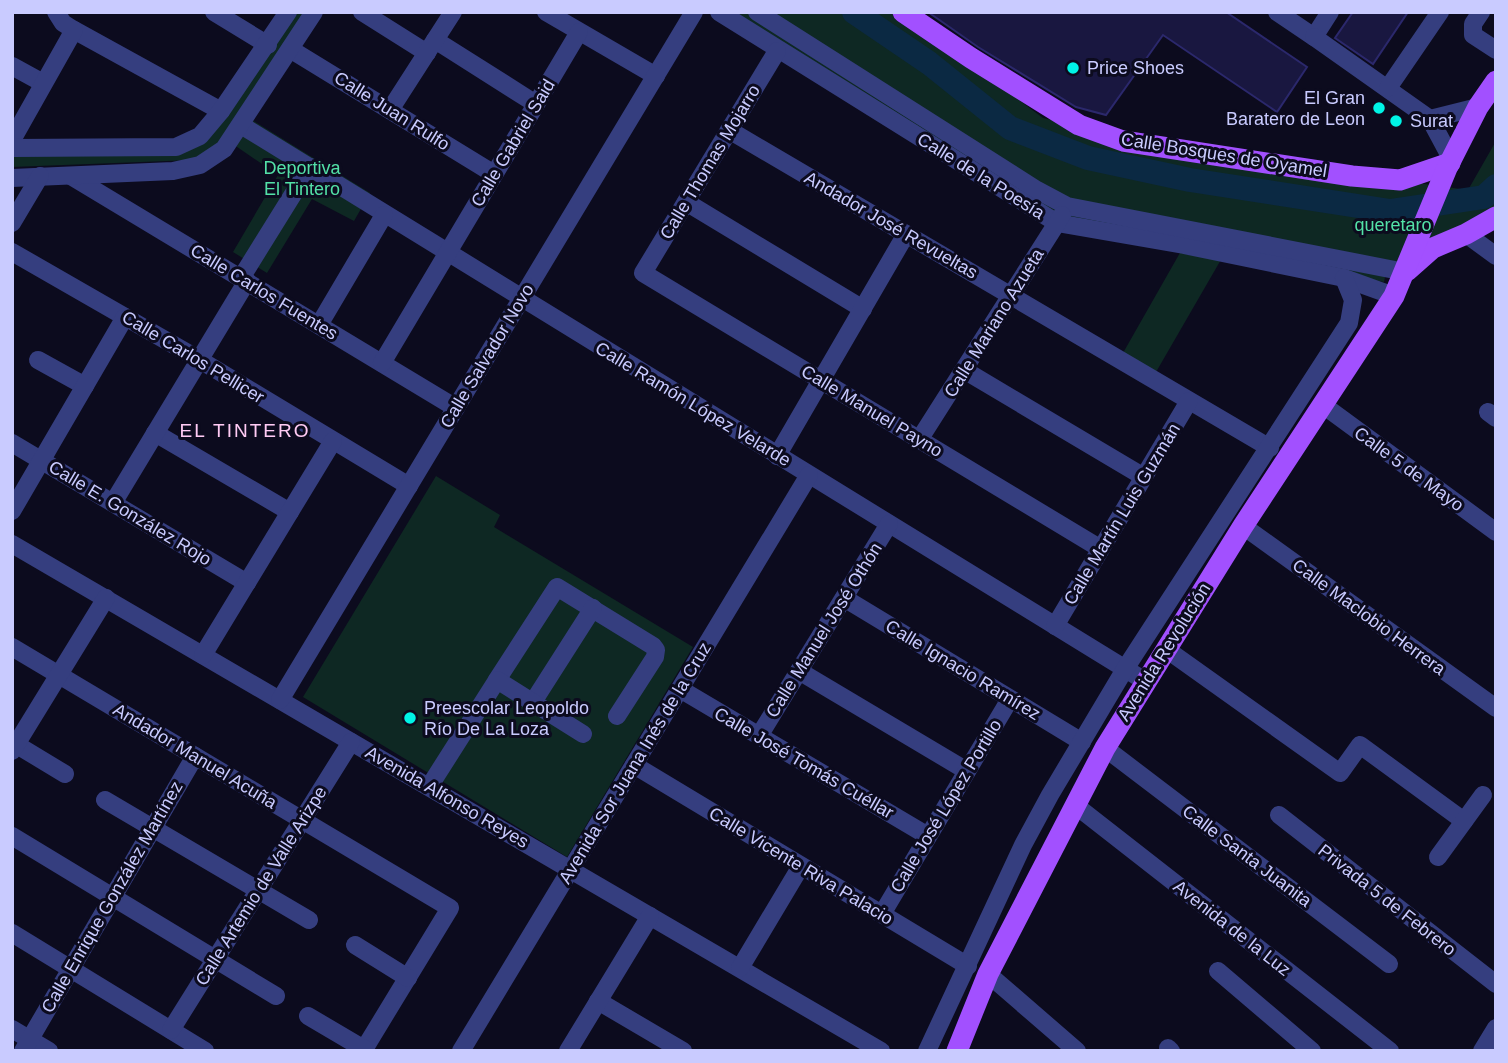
<svg xmlns="http://www.w3.org/2000/svg" width="1508" height="1063" font-family="Arial,sans-serif">
<style>
.green{fill:#0e2823}
.lines{fill:none;stroke-linecap:round;stroke-linejoin:round}
.river{stroke:#0b2943;stroke-width:24}
.building{fill:#191740;stroke:#2b286c;stroke-width:2}
.minor{stroke:#353e7f;stroke-width:18}
.major{stroke:#a250ff;stroke-width:21}
.poi-dot{fill:#00f4e6;stroke:#0c0b1e;stroke-width:2.5}
.labels{text-anchor:middle;dominant-baseline:central;stroke-width:6;stroke-linejoin:round;paint-order:stroke}
.poi-label{font-size:18px;fill:#c9cbff;stroke:#0c0b1e;text-anchor:start}
.street-label{font-size:18px;fill:#c9cbff;stroke:#0c0b1e}
.park-label{font-size:18px;fill:#53e1a7;stroke:#0c0b1e}
.neighbourhood-label{font-size:19px;letter-spacing:2px;fill:#ffcbf4;stroke:#0c0b1e}
</style>
<rect width="100%" height="100%" fill="#0c0b1e"/>
<g class="green">
<polygon points="283,12 310,12 247,117 370,193 354,221 312,199 267,273 233,252 278,175 227,140 193,160 12,167 12,149 192,146"/>
<polygon points="728,12 747,12 1046,198 1386,272 1384,282 1226,251 1152,379 1119,360 1185,244 1060,218"/>
<polygon points="757,12 902,12 1043,118 1209,154 1468,190 1496,141 1496,218 1405,272 1089,210 1006,170"/>
<polygon points="436,476 500,515 494,527 693,647 567,857 303,697"/>
</g>
<g class="lines">
<polyline class="river" points="854,12 929,63 1010,128 1088,158 1190,180 1390,211 1484,197 1496,186"/>
</g>
<g class="building">
<polygon points="928,12 1226,12 1307,67 1277,112 1163,35 1106,115 1076,107 978,47"/>
<polygon points="1353,12 1408,12 1373,64 1335,38"/>
</g>
<g class="lines">
<g class="minor">
<polyline points="214,12 268,45"/>
<polyline points="362,12 427,53"/>
<polyline points="546,12 656,76"/>
<polyline points="719,12 1057,223 1184,245 1344,278 1394,296"/>
<polyline points="757,12 1037,190 1067,206 1405,272"/>
<polyline points="1277,12 1314,37 1330,12"/>
<polyline points="1481,12 1473,24 1473,35 1496,50"/>
<polyline points="74,30 221,111"/>
<polyline points="1314,37 1430,119 1452,160"/>
<polyline points="435,40 536,104"/>
<polyline points="290,49 494,174"/>
<polyline points="777,51 643,273 1101,549"/>
<polyline points="12,66 43,83"/>
<polyline points="1388,88 1440,12"/>
<polyline points="390,110 453,12"/>
<polyline points="1430,119 1478,107"/>
<polyline points="241,125 1145,681"/>
<polyline points="729,130 1270,448"/>
<polyline points="12,140 74,30 63,23 56,12"/>
<polyline points="12,148 176,147 200,136 221,111 288,12"/>
<polyline points="71,176 456,408"/>
<polyline points="12,178 173,171 200,165 224,149 314,12"/>
<polyline points="686,202 863,309"/>
<polyline points="12,223 40,176"/>
<polyline points="1466,234 1496,256"/>
<polyline points="12,252 200,360 409,486"/>
<polyline points="241,278 310,167"/>
<polyline points="319,325 384,215"/>
<polyline points="38,360 85,386"/>
<polyline points="382,363 579,32"/>
<polyline points="964,370 1144,477"/>
<polyline points="1323,405 1496,532"/>
<polyline points="1488,412 1496,418"/>
<polyline points="155,433 290,512"/>
<polyline points="919,440 1062,215"/>
<polyline points="12,443 247,583"/>
<polyline points="777,456 906,234"/>
<polyline points="113,503 247,281"/>
<polyline points="12,511 125,317"/>
<polyline points="1243,526 1496,708"/>
<polyline points="12,544 881,1051"/>
<polyline points="844,598 1082,742"/>
<polyline points="1055,626 1189,401"/>
<polyline points="12,647 450,908 363,1051"/>
<polyline points="1166,649 1340,773 1360,745 1464,821"/>
<polyline points="203,655 333,441"/>
<polyline points="799,671 967,771"/>
<polyline points="497,680 557,587 653,646 656,650 655,657 617,716"/>
<polyline points="680,689 928,836"/>
<polyline points="280,700 694,12"/>
<polyline points="533,702 593,608"/>
<polyline points="759,736 889,524"/>
<polyline points="12,742 65,774"/>
<polyline points="1105,748 1389,964"/>
<polyline points="12,751 106,598"/>
<polyline points="634,765 968,966"/>
<polyline points="429,787 497,680 583,734"/>
<polyline points="105,800 309,920"/>
<polyline points="1075,805 1390,1051"/>
<polyline points="1279,815 1496,984"/>
<polyline points="12,836 276,996"/>
<polyline points="1438,857 1483,795"/>
<polyline points="882,914 1010,699"/>
<polyline points="12,933 205,1051"/>
<polyline points="355,945 408,978"/>
<polyline points="740,968 801,866"/>
<polyline points="1218,971 1312,1051"/>
<polyline points="988,974 1077,1051"/>
<polyline points="598,1001 683,1051"/>
<polyline points="308,1016 364,1049"/>
<polyline points="12,1029 49,1051"/>
<polyline points="171,1030 351,742"/>
<polyline points="1168,1048 1171,1051"/>
<polyline points="23,1051 195,756"/>
<polyline points="461,1051 809,475"/>
<polyline points="568,1051 650,916"/>
<polyline points="927,1051 1023,845 1050,795 1125,669 1349,323 1353,300 1344,278"/>
<polyline points="1482,1051 1496,1028"/>
</g>
<g class="major">
<polyline points="903,12 971,58 1079,125 1123,141 1352,176 1400,180 1450,163"/>
<polyline points="1407,271 1433,248 1466,234 1496,217"/>
<polyline points="957,1051 988,974 1105,748 1243,526 1394,296 1447,168 1478,107 1496,81"/>
</g>
</g>
<g class="poi-dot">
<circle cx="1073" cy="68" r="7"/>
<circle cx="1379" cy="108" r="7"/>
<circle cx="1396" cy="121" r="7"/>
<circle cx="410" cy="718" r="7"/>
</g>
<g class="labels">
<g class="poi-label">
<text x="1087" y="68">Price Shoes</text>
<text x="1365" y="98" text-anchor="end">El Gran<tspan x="1365" dy="21">Baratero de Leon</tspan></text>
<text x="1410" y="121">Surat</text>
<text x="424" y="708">Preescolar Leopoldo<tspan x="424" dy="21">Río De La Loza</tspan></text>
</g>
<g class="street-label">
<text transform="translate(392 111) rotate(32)">Calle Juan Rulfo</text>
<text transform="translate(513 143) rotate(-59)">Calle Gabriel Said</text>
<text transform="translate(1224 155) rotate(9)">Calle Bosques de Oyamel</text>
<text transform="translate(710 162) rotate(-59)">Calle Thomas Mojarro</text>
<text transform="translate(981 176) rotate(32)">Calle de la Poesía</text>
<text transform="translate(891 225) rotate(30)">Andador José Revueltas</text>
<text transform="translate(264 292) rotate(31)">Calle Carlos Fuentes</text>
<text transform="translate(994 323) rotate(-58)">Calle Mariano Azueta</text>
<text transform="translate(487 356) rotate(-59)">Calle Salvador Novo</text>
<text transform="translate(193 357) rotate(31)">Calle Carlos Pellicer</text>
<text transform="translate(693 404) rotate(31)">Calle Ramón López Velarde</text>
<text transform="translate(872 411) rotate(31)">Calle Manuel Payno</text>
<text transform="translate(1409 469) rotate(36)">Calle 5 de Mayo</text>
<text transform="translate(130 513) rotate(31)">Calle E. González Rojo</text>
<text transform="translate(1122 514) rotate(-59)">Calle Martín Luis Guzmán</text>
<text transform="translate(1369 617) rotate(36)">Calle Maclobio Herrera</text>
<text transform="translate(824 630) rotate(-58)">Calle Manuel José Othón</text>
<text transform="translate(1164 652) rotate(-58)">Avenida Revolución</text>
<text transform="translate(963 670) rotate(31)">Calle Ignacio Ramírez</text>
<text transform="translate(195 756) rotate(31)">Andador Manuel Acuña</text>
<text transform="translate(635 763) rotate(-59)">Avenida Sor Juana Inés de la Cruz</text>
<text transform="translate(804 763) rotate(30)">Calle José Tomás Cuéllar</text>
<text transform="translate(447 797) rotate(30)">Avenida Alfonso Reyes</text>
<text transform="translate(946 806) rotate(-59)">Calle José López Portillo</text>
<text transform="translate(1247 856) rotate(37)">Calle Santa Juanita</text>
<text transform="translate(801 866) rotate(31)">Calle Vicente Riva Palacio</text>
<text transform="translate(261 886) rotate(-58)">Calle Artemio de Valle Arizpe</text>
<text transform="translate(112 897) rotate(-60)">Calle Enrique González Martínez</text>
<text transform="translate(1387 900) rotate(38)">Privada 5 de Febrero</text>
<text transform="translate(1232 928) rotate(38)">Avenida de la Luz</text>
</g>
<g class="park-label">
<text x="302" y="168">Deportiva<tspan x="302" dy="21">El Tintero</tspan></text>
<text x="1393" y="225">queretaro</text>
</g>
<g class="neighbourhood-label">
<text x="245" y="430">EL TINTERO</text>
</g>
</g>
<rect width="1508" height="1063" fill="none" stroke="#c9cbff" stroke-width="28"/>
</svg>
